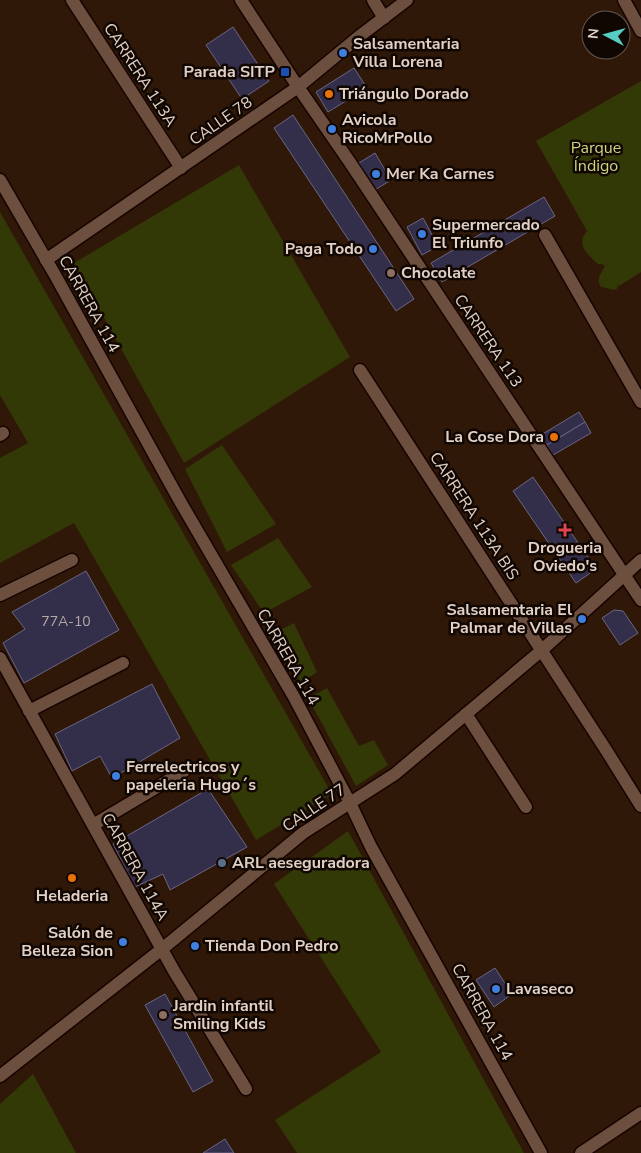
<svg xmlns="http://www.w3.org/2000/svg" width="641" height="1153" font-family="'Nunito Sans',sans-serif">
<style>
.green{fill:#323806}
.building{fill:#332f4a;stroke:#6a6685}
.lines{fill:none;stroke-linecap:round;stroke-linejoin:round}
.minor-casing{stroke:#170300;stroke-width:15}
.minor{stroke:#6c4f3e;stroke-width:12}
.shop-dot{fill:#3f7fe0;stroke:#110702;stroke-width:2}
.transit-dot{fill:#1a4fb4;stroke:#110702;stroke-width:2}
.food-dot{fill:#e8710a;stroke:#110702;stroke-width:2}
.education-dot{fill:#8d6e63;stroke:#110702;stroke-width:2}
.health-dot{fill:#e0444e;stroke:#110702;stroke-width:2}
.service-dot{fill:#5c6f8a;stroke:#110702;stroke-width:2}
.labels{text-anchor:middle;dominant-baseline:central;stroke-width:5;stroke-linejoin:round;paint-order:stroke}
.number-label{font-size:14px;fill:#b6a8a7}
.poi-label{font-size:16px;font-weight:bold;fill:#e1d0c6;stroke:#110702;text-anchor:start}
.street-label{font-size:16px;fill:#e1d0c6;stroke:#110702}
.park-label{font-size:16px;fill:#cad77f;stroke:#110702}
</style>
<rect width="100%" height="100%" fill="#301808"/>
<g class="green">
<path d="M641,81V272L619,286L618,285L617,289C611,291 607,287 601,287C595,279 602,273 605,266L602,264H598C588,255 575,244 587,231L536,141Z"/>
<polygon points="239,165 350,357 184,463 74,263"/>
<polygon points="0,212 332,794 256,840 74,523 0,563 0,458 28,443 0,395"/>
<polygon points="222,445 276,524 227,552 185,469"/>
<polygon points="278,538 312,587 264,613 231,565"/>
<polygon points="294,623 317,672 301,683 272,634"/>
<polygon points="327,688 359,746 374,740 388,765 356,786 308,698"/>
<polygon points="348,831 524,1153 297,1153 275,1120 381,1052 274,884"/>
<polygon points="33,1074 76,1153 0,1153 0,1104"/>
</g>
<g class="building">
<polygon points="233,27 269,81 242,99 206,45"/>
<polygon points="354,68 367,88 328,112 316,92"/>
<polygon points="293,115 414,299 396,311 274,128"/>
<polygon points="375,153 391,180 375,190 359,163"/>
<polygon points="544,197 555,216 442,282 431,263"/>
<polygon points="423,218 438,246 422,255 407,227"/>
<polygon points="579,412 585,422 547,445 541,435"/>
<polygon points="585,422 591,433 553,455 547,445"/>
<polygon points="533,477 596,569 576,583 513,491"/>
<polygon points="86,571 119,630 24,683 3,643 25,629 12,612"/>
<polygon points="614,610 623,611 638,633 620,645 602,618"/>
<polygon points="152,684 180,738 112,778 100,756 72,771 55,734"/>
<polygon points="208,789 247,847 170,890 163,874 135,887 113,844"/>
<polygon points="495,968 512,994 494,1007 476,980"/>
<polygon points="165,994 213,1081 193,1092 145,1005"/>
<polygon points="225,1139 234,1153 203,1153"/>
</g>
<g class="lines">
<defs>
<g id="minor">
<polyline points="72,0 181,168"/>
<polyline points="241,0 298,87 349,161 641,600"/>
<polyline points="373,0 384,18"/>
<polyline points="624,0 641,31"/>
<polyline points="0,180 55,275 181,503 294,697 350,803 371,847 541,1153"/>
<polyline points="545,235 641,402"/>
<polyline points="46,260 298,87 361,35 407,0"/>
<polyline points="360,370 606,750 641,806"/>
<polyline points="0,435 3,433"/>
<polyline points="0,595 72,560"/>
<polyline points="0,658 174,971 246,1089"/>
<polyline points="29,711 123,663"/>
<polyline points="466,714 526,807"/>
<polyline points="93,825 184,771"/>
<polyline points="0,1076 162,949 303,833 395,774 542,650 641,560"/>
<polyline points="581,1153 641,1113"/>
</g>
</defs>
<use href="#minor" class="minor-casing"/>
<use href="#minor" class="minor"/>
</g>
<g class="shop-dot">
<circle cx="343" cy="53" r="5"/>
<circle cx="332" cy="129" r="5"/>
<circle cx="376" cy="174" r="5"/>
<circle cx="422" cy="234" r="5"/>
<circle cx="373" cy="249" r="5"/>
<circle cx="582" cy="619" r="5"/>
<circle cx="116" cy="776" r="5"/>
<circle cx="123" cy="942" r="5"/>
<circle cx="195" cy="946" r="5"/>
<circle cx="496" cy="989" r="5"/>
</g>
<rect class="transit-dot" x="280" y="67" width="10" height="10" rx="2.5"/>
<g class="food-dot">
<circle cx="329" cy="94" r="5"/>
<circle cx="554" cy="437" r="5"/>
<circle cx="72" cy="878" r="5"/>
</g>
<g class="education-dot">
<circle cx="391" cy="273" r="5"/>
<circle cx="163" cy="1015" r="5"/>
</g>
<path class="health-dot" d="M562.5 522.5h5v5h5v5h-5v5h-5v-5h-5v-5h5z"/>
<circle class="service-dot" cx="222" cy="863" r="5"/>
<g class="labels">
<g class="number-label">
<text x="66" y="621">77A-10</text>
</g>
<g class="poi-label">
<text x="353" y="44">Salsamentaria<tspan x="353" dy="18">Villa Lorena</tspan></text>
<text x="275" y="72" text-anchor="end">Parada SITP</text>
<text x="339" y="94">Triángulo Dorado</text>
<text x="342" y="120">Avicola<tspan x="342" dy="18">RicoMrPollo</tspan></text>
<text x="386" y="174">Mer Ka Carnes</text>
<text x="432" y="225">Supermercado<tspan x="432" dy="18">El Triunfo</tspan></text>
<text x="363" y="249" text-anchor="end">Paga Todo</text>
<text x="401" y="273">Chocolate</text>
<text x="544" y="437" text-anchor="end">La Cose Dora</text>
<text x="565" y="548" text-anchor="middle">Drogueria<tspan x="565" dy="18">Oviedo's</tspan></text>
<text x="572" y="610" text-anchor="end">Salsamentaria El<tspan x="572" dy="18">Palmar de Villas</tspan></text>
<text x="126" y="767">Ferrelectricos y<tspan x="126" dy="18">papeleria Hugo´s</tspan></text>
<text x="232" y="863">ARL aeseguradora</text>
<text x="72" y="896" text-anchor="middle">Heladeria</text>
<text x="113" y="933" text-anchor="end">Salón de<tspan x="113" dy="18">Belleza Sion</tspan></text>
<text x="205" y="946">Tienda Don Pedro</text>
<text x="506" y="989">Lavaseco</text>
<text x="173" y="1006">Jardin infantil<tspan x="173" dy="18">Smiling Kids</tspan></text>
</g>
<g class="street-label">
<text transform="translate(140 75) rotate(57)">CARRERA 113A</text>
<text transform="translate(221 121) rotate(-35)">CALLE 78</text>
<text transform="translate(89 304) rotate(61)">CARRERA 114</text>
<text transform="translate(488 341) rotate(56)">CARRERA 113</text>
<text transform="translate(474 516) rotate(57)">CARRERA 113A BIS</text>
<text transform="translate(288 657) rotate(60)">CARRERA 114</text>
<text transform="translate(314 808) rotate(-34)">CALLE 77</text>
<text transform="translate(135 867) rotate(61)">CARRERA 114A</text>
<text transform="translate(482 1012) rotate(61)">CARRERA 114</text>
</g>
<g class="park-label">
<text x="596" y="148">Parque<tspan x="596" dy="18">Índigo</tspan></text>
</g>
</g>
<g transform="translate(606 35) rotate(276)"><circle r="24" fill="#110702" stroke="#645750"/>
<path d="M0-4L9 19L0 12L-9 19Z" fill="#56cec3"/>
<text y="-8" font-size="14" font-weight="bold" text-anchor="middle" fill="#e1d0c6">N</text>
</g>
</svg>
